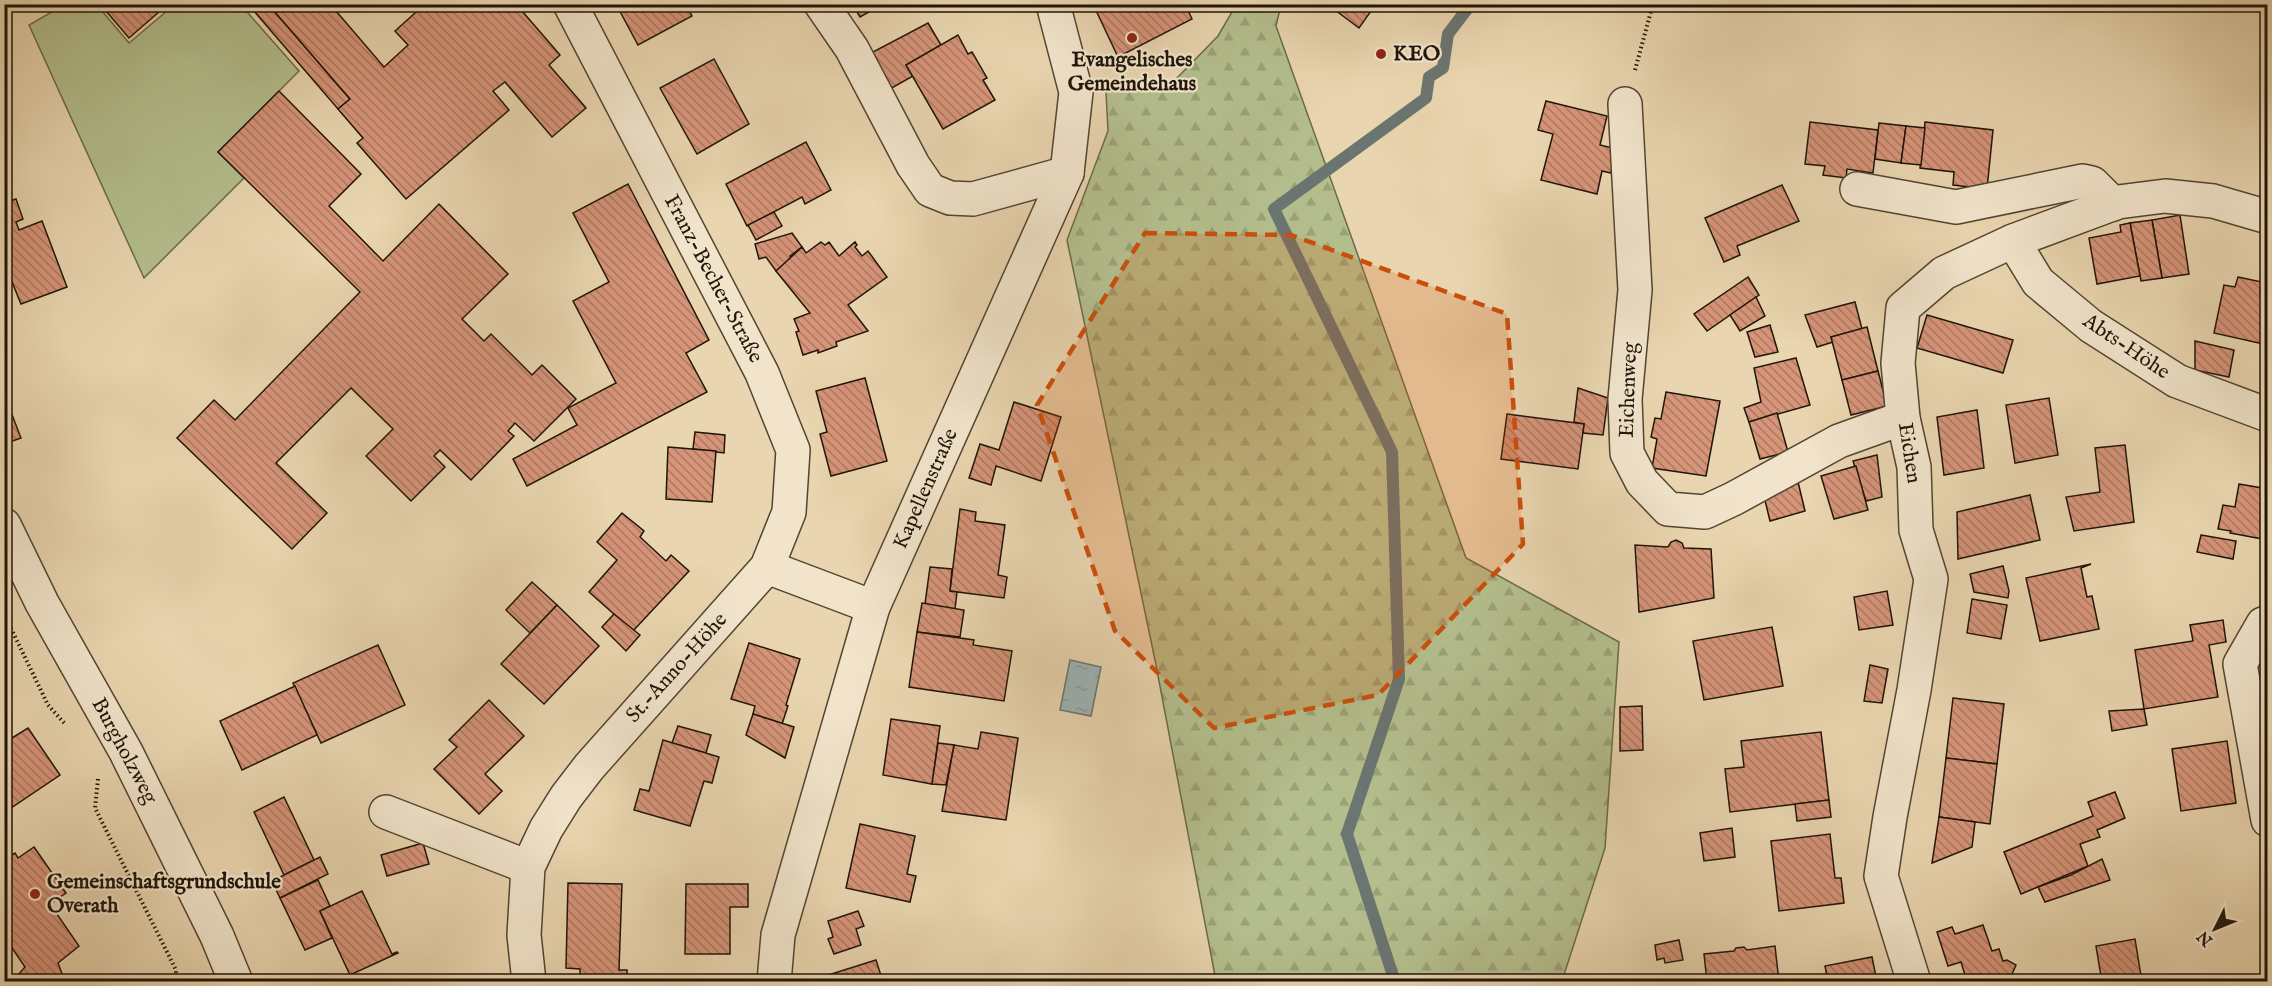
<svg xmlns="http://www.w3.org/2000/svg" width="2272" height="986" font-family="'IM FELL English',serif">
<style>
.forest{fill:url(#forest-firs);stroke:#6a6a4b;stroke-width:1.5}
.park{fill:#b4be8d;stroke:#6a6a4b;stroke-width:1.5}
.water{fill:url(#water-ripples);stroke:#6b7571;stroke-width:1.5}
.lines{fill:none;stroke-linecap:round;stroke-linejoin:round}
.stream{stroke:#6b7571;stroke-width:12}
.building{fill:url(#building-back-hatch);stroke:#1f1509;stroke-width:1.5}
.minor-casing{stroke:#524532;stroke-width:36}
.path{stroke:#1f1509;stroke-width:4;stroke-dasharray:1.5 3;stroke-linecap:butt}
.minor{stroke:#f1e4cb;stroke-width:33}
.marked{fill:#ca4f0c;fill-opacity:0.2;stroke:#ca4f0c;stroke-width:4.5;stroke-dasharray:12 8;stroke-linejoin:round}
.poi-dot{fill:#8f2418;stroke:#f1e4cb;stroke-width:2}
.labels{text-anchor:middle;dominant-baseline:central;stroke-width:4.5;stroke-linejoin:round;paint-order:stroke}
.poi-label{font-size:21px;font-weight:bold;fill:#1f1509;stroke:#f1e4cb;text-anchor:start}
.street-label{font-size:21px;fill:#1f1509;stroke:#f1e4cb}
</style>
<defs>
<pattern id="forest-firs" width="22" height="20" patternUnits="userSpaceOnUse" patternTransform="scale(1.5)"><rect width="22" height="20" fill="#b4be8d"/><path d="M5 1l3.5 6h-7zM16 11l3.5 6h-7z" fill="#9aa278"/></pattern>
<pattern id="water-ripples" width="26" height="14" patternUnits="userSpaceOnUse" patternTransform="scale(1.5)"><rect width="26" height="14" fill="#9db5b7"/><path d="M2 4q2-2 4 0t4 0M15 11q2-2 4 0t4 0" fill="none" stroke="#879b9c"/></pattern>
<pattern id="building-back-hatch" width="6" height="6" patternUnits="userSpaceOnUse" patternTransform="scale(1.5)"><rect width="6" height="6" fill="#d69479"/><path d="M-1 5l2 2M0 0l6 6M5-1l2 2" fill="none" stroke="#ad7861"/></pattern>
</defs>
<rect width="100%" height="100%" fill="#e9d5af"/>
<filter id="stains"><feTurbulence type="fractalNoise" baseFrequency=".00333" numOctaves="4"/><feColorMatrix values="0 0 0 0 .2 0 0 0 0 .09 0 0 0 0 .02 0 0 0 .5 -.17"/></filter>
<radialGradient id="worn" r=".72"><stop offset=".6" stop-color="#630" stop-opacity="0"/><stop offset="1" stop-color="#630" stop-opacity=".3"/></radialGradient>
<polygon class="forest" points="1236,5 1281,5 1276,26 1466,558 1619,642 1605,848 1562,981 1216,981 1155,660 1067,240 1108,131 1106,92 1175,80 1218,36"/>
<polygon class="park" points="64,5 97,5 129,43 174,5 241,5 299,71 218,152 244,178 144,278 29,25"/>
<polygon class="water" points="1070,660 1101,667 1091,716 1060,710"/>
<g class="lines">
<polyline class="stream" points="1395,982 1347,834 1399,679 1392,452 1274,209 1426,98 1429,77 1443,68 1448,34 1471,4"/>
</g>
<g class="building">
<polygon points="100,4 168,4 129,38"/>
<polygon points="248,4 268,4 350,99 338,109"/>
<polygon points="268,4 330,4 384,67 408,45 395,31 425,4 530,4 522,11 560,55 549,65 586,108 552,137 505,82 493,91 509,110 406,199 357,143 363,138 338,109 350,99"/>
<polygon points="616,4 686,4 692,16 638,45"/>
<polygon points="852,4 883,4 860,17"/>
<polygon points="1093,4 1185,4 1192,19 1118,57"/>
<polygon points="1327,4 1376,4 1359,28"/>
<polygon points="928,23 941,45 906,65 913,76 890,89 871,53"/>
<polygon points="958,35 968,54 972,52 987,78 983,80 995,100 943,129 906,65"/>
<polygon points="714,59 749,124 697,154 660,88"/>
<polygon points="279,91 361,174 329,206 383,261 439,204 508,274 462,319 484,341 491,334 532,375 542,365 576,399 534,441 515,423 508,431 514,436 471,480 440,450 434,456 445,467 411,501 366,456 393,429 351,388 276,463 327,513 292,549 177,438 214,400 235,420 360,292 218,152"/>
<polygon points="1546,101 1607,116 1600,145 1617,149 1611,173 1602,171 1597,194 1541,180 1553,134 1538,130"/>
<polygon points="1810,122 1878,130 1873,173 1847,169 1846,178 1823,175 1825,166 1805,164"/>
<polygon points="1925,122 1993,130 1987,189 1953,185 1954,172 1920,168"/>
<polygon points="1879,123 1906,126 1901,163 1875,159"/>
<polygon points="1906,126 1925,128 1921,165 1901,163"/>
<polygon points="806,142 831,190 805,204 802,197 747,226 726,184"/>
<polygon points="628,184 709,340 686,353 707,392 527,486 513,459 577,425 568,408 616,383 573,301 609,282 573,213"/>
<polygon points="1782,185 1799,221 1737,246 1740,255 1724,262 1705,218"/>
<polygon points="16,199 23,219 16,222 19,230 42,221 67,287 21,304 12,282 4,284 4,256 8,255 4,246 4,203"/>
<polygon points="774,212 782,226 756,240 748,225"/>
<polygon points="2180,215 2189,274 2162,278 2152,220"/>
<polygon points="2152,220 2162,278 2141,281 2130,223"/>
<polygon points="2130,223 2140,276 2097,284 2089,238 2121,232 2120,225"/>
<polygon points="792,233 802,247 790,256 792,258 776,271 766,257 759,259 755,244"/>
<polygon points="821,242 825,245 829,242 839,256 855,242 857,245 855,247 862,256 868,251 887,277 848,305 868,331 836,342 837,346 818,353 818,350 803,355 796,332 799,331 794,319 810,313 776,271 802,247 806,253"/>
<polygon points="1748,277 1759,295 1707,331 1694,314"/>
<polygon points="2238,277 2262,282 2260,293 2268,294 2268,345 2214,333 2224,285 2235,287"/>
<polygon points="1756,297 1765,316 1740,331 1730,315"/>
<polygon points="1855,302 1862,329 1831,337 1833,342 1817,347 1805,315"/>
<polygon points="1927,315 2013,340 2003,373 1917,348"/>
<polygon points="1770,325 1778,352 1755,357 1747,332"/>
<polygon points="1867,327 1878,371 1842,380 1831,337"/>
<polygon points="2195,341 2234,350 2229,377 2195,370"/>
<polygon points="1796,358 1810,405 1749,422 1744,408 1761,402 1754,368"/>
<polygon points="1878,371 1887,406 1851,415 1842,380"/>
<polygon points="865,378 887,461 831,476 820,434 827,432 816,391"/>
<polygon points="1578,388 1608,398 1603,435 1583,433 1584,424 1574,422"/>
<polygon points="1666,392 1720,401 1706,476 1652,468 1657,439 1651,437 1655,418 1661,419"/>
<polygon points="2049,398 2058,455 2015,463 2006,405"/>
<polygon points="1014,402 1061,417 1041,481 996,466 991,485 969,478 980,444 999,450"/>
<polygon points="9,407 21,438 4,444 4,409"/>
<polygon points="1977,410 1984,468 1944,475 1937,417"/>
<polygon points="1777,413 1788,452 1760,459 1749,422"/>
<polygon points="1507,414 1584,424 1578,469 1501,459"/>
<polygon points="695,432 725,435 724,453 693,449"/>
<polygon points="2125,445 2134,522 2074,531 2066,497 2100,492 2095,448"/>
<polygon points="668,447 716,451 712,502 666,499"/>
<polygon points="1877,455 1882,497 1866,501 1853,461"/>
<polygon points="1856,466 1868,510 1834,519 1821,476"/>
<polygon points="1798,482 1805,511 1770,521 1763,492"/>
<polygon points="2239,484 2268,489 2268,540 2230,533 2231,531 2218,529 2223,505 2235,507"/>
<polygon points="2030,495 2040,540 1958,559 1957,512"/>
<polygon points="960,509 976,512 975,521 1005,525 998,575 1007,577 1004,598 950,591"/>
<polygon points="622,513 644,531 640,537 666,561 671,555 689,571 633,631 589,592 617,560 597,542"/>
<polygon points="2201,535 2236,541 2233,559 2197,552"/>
<polygon points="1676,540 1682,543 1684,548 1711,549 1714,598 1639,612 1635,545 1668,547 1671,542"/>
<polygon points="2091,564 2081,568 2087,597 2092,596 2099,629 2040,641 2026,578"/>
<polygon points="2003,566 2009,591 2008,598 1974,592 1970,574"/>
<polygon points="930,567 952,569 950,591 957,592 955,609 925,604"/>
<polygon points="532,582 557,605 530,633 506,610"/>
<polygon points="1887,591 1893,625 1859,630 1854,597"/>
<polygon points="1972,599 2007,605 2001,639 1967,633"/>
<polygon points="922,603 964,610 960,637 917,632"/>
<polygon points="557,605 599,646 544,704 501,664"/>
<polygon points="614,614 640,635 626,651 602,627"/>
<polygon points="2223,620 2226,642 2209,645 2218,697 2144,709 2135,650 2193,641 2190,625"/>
<polygon points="1772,627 1783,686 1704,700 1693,641"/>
<polygon points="917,632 974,640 973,645 1012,651 1004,701 909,687"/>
<polygon points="749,643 800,659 786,705 788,706 782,724 753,714 755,706 731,699"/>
<polygon points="378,645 405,705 321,743 293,683"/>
<polygon points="1870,665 1888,669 1882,703 1864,701"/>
<polygon points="295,686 317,735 242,770 220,721"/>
<polygon points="1953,698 2004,704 1997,764 1946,758"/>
<polygon points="489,700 524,736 485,774 502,791 479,814 434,769 457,747 449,740"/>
<polygon points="1642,706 1643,750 1620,751 1620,707"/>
<polygon points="2144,709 2147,725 2112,731 2109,711"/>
<polygon points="753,714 794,727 785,758 746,735"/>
<polygon points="891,719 940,726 932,784 883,775"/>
<polygon points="678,726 711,735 706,753 672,743"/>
<polygon points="28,728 60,775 8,810 4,805 4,743"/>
<polygon points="981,732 1018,738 1006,820 942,811 954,745 978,749"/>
<polygon points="1821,732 1829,800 1730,812 1725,769 1744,767 1741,741"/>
<polygon points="663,740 719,757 712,783 704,781 690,826 634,810 640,789 649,791"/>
<polygon points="2227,741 2236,803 2181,811 2172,749"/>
<polygon points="938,743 954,745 946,785 932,784"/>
<polygon points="1946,758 1997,764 1990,824 1939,817"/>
<polygon points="2115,792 2125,818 2097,830 2100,837 2080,844 2088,866 2021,894 2004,852 2093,816 2088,802"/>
<polygon points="284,797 314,860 284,875 254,812"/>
<polygon points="1829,800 1831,817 1797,821 1795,804"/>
<polygon points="1939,817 1975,822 1972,847 1932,863"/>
<polygon points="860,824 915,836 907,874 916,876 910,902 846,888"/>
<polygon points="1732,828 1735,857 1704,861 1700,833"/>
<polygon points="1830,834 1835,878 1841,878 1844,903 1779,911 1771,841"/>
<polygon points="423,843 429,864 387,876 381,855"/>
<polygon points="34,847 66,893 50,904 79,946 58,963 65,982 12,982 25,967 8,942 4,945 4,860 15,853 18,858"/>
<polygon points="320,857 328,874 280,898 272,881"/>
<polygon points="2102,859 2110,880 2045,902 2038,887 2071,875"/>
<polygon points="318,880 330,906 320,911 332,938 305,950 280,898"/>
<polygon points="568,883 622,884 619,970 627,970 627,982 580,982 580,969 566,968"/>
<polygon points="686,884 748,884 748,907 730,907 730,954 685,954"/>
<polygon points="362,891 392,954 397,952 398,953 350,975 320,911"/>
<polygon points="858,911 864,926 856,929 861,945 834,954 828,939 833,937 828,921"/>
<polygon points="1983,925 1992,951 1999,949 2003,961 2007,960 2016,965 2012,974 2008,975 2010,982 1963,982 1965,975 1961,962 1948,966 1937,932 1952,927 1955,934"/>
<polygon points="2135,939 2142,982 2102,982 2096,946"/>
<polygon points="1679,940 1683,960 1665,963 1664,958 1657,960 1655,945"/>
<polygon points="1775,946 1779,982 1707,982 1704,954 1734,951 1736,948 1744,947 1747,950"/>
<polygon points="1872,957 1877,982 1828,982 1825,966"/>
<polygon points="876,960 883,982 827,982 825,976"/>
<polygon points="664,975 697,977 699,982 664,982"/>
</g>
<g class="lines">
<defs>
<g id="minor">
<polyline points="821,4 852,49 913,165 930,190 950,198 973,199 1067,173"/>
<polyline points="1625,104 1635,290 1625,399 1627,453 1642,482 1668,509 1705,512 1733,499 1839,441 1903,418"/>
<polyline points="1857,189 1956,207 2083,181 2092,183 2113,204"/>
<polyline points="2013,241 2038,282 2091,326 2177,381 2268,415"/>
<polyline points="4,525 42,603 126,752 217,936 236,982"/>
<polyline points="767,567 873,607"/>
<polyline points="2268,622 2263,624 2240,664 2268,820"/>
<polyline points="386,812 528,867"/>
<polyline points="529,982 524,935 528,867 546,829 566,797 589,767 767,567 789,512 793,450 762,373 570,4"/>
<polyline points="774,982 778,935 873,607 1067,173 1076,92 1053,4"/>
<polyline points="1914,982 1881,876 1890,817 1914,690 1931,579 1916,530 1914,467 1903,418 1898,363 1903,308 1944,273 2013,241 2118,202 2165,196 2213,201 2268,217"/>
</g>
</defs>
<use href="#minor" class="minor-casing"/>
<g class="path">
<polyline points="1635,70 1653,4"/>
<polyline points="7,620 48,705 66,725"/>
<polyline points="98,779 95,808 176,970 176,982"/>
</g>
<use href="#minor" class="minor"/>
</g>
<path class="marked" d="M1145,233L1291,235L1507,314L1523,544L1378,695L1214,728L1115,631L1037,405Z"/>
<g class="poi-dot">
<circle cx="1132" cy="38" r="6"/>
<circle cx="1381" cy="54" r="6"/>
<circle cx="35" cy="894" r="6"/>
</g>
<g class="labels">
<g class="poi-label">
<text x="1393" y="54">KEO</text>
<text x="1132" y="60" text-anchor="middle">Evangelisches<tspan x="1132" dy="24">Gemeindehaus</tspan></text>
<text x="47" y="882">Gemeinschaftsgrundschule<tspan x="47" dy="24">Overath</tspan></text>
</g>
<g class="street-label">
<text transform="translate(713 279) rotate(62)">Franz-Becher-Straße</text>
<text transform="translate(2126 347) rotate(34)">Abts-Höhe</text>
<text transform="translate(1629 390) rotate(-88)">Eichenweg</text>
<text transform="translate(1909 453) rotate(81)">Eichen</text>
<text transform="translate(926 489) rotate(-66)">Kapellenstraße</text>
<text transform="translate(677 668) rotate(-48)">St.-Anno-Höhe</text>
<text transform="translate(124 751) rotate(62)">Burgholzweg</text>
</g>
</g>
<rect width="2272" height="986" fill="none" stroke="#e9d5af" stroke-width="24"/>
<rect x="6" y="6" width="2260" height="974" fill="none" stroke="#1f1509" stroke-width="3"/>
<rect x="12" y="12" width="2248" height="962" fill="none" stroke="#1f1509" stroke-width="1.5"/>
<g transform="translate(2215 929) rotate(227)" stroke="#f1e4cb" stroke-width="4.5" paint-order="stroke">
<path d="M0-4.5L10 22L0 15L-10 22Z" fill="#1f1509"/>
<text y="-9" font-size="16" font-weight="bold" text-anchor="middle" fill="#1f1509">N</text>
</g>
<rect width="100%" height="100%" filter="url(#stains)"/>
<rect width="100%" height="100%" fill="url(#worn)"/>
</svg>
